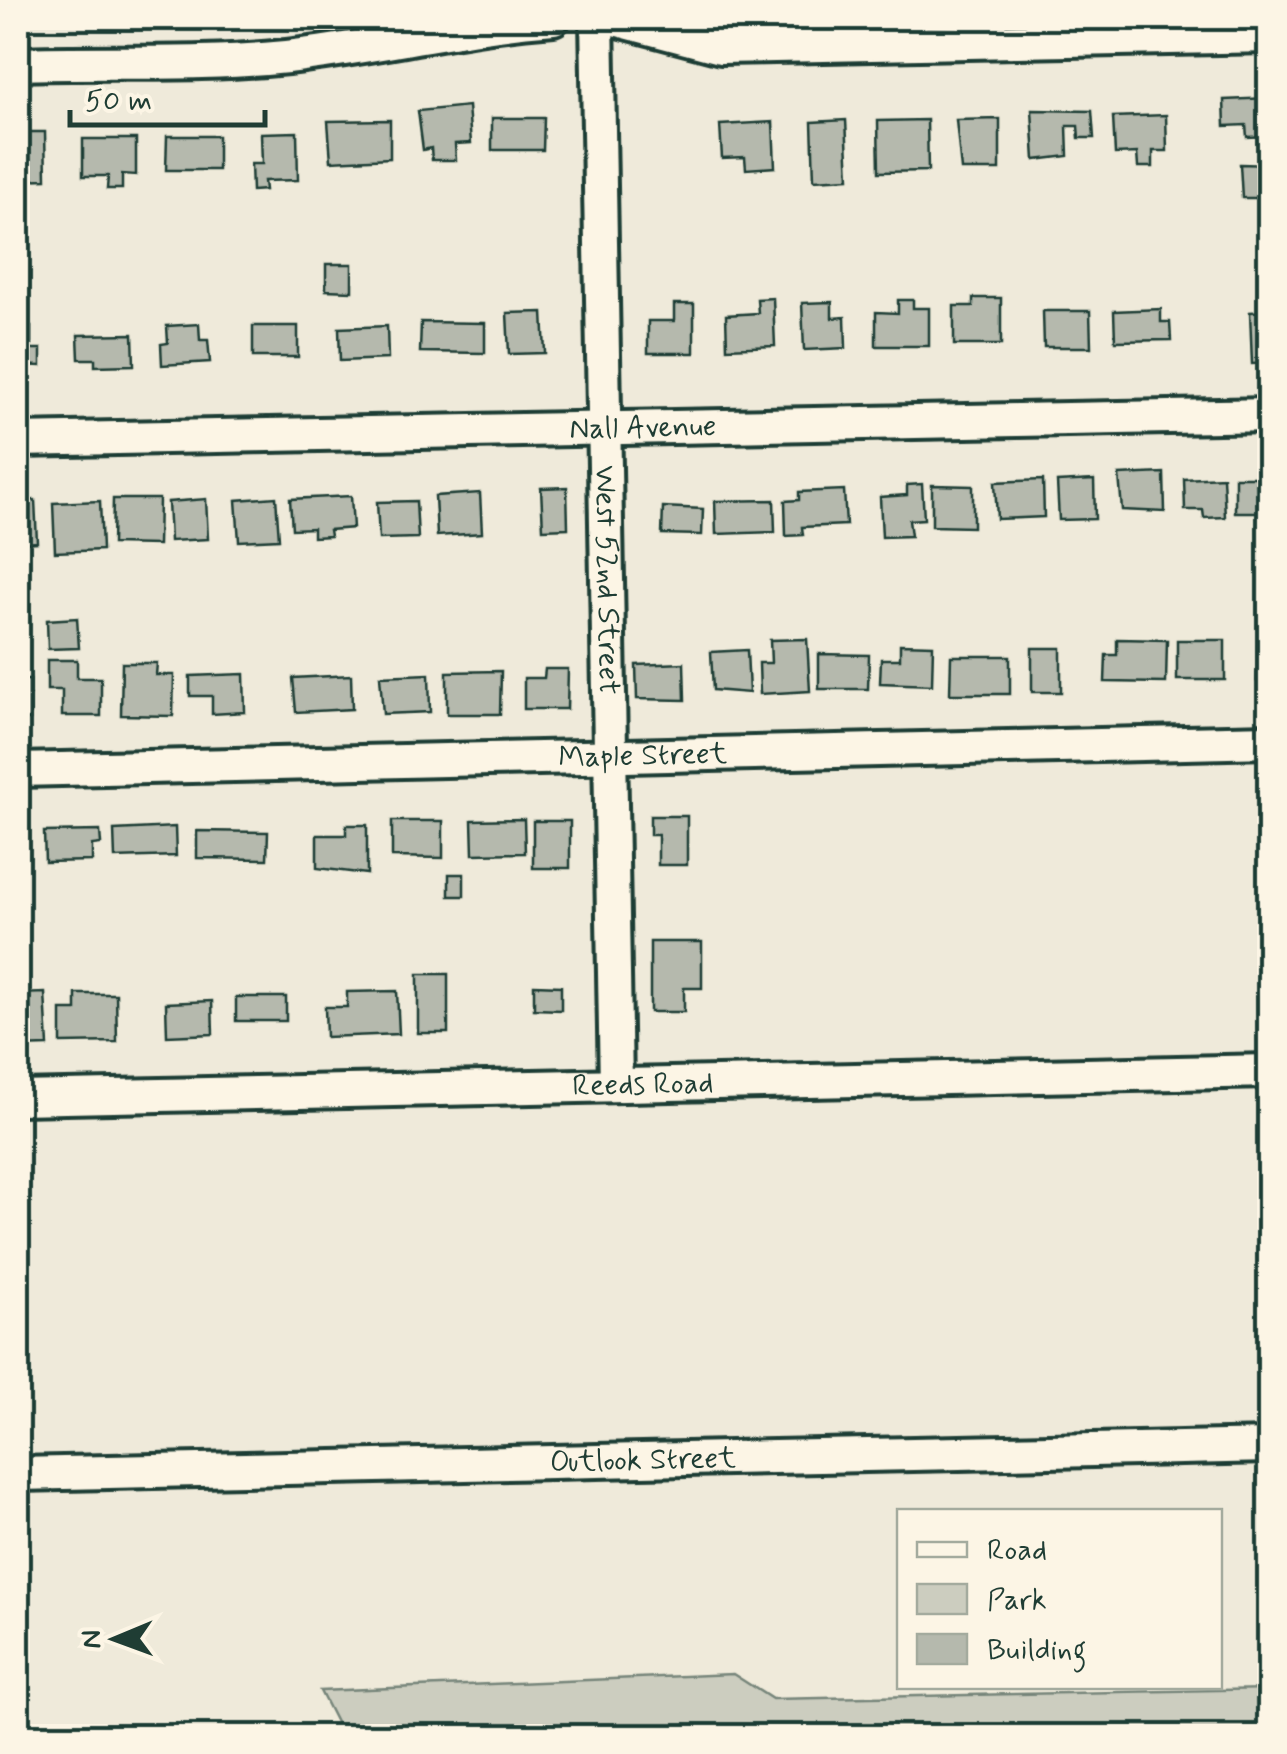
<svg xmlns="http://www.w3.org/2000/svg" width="1287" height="1754" font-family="Mynerve,sans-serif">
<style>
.green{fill:#cccdbf;stroke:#76857a;stroke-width:2.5}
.building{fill:#b5b9ad;stroke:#1f3d34;stroke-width:2.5}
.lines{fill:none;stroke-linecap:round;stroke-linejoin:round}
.minor-casing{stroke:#1f3d34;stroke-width:40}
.minor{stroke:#fcf5e5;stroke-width:32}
.labels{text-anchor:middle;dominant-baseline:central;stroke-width:10;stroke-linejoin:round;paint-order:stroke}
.street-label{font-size:30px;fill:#1f3d34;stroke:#fcf5e5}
</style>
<rect width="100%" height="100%" fill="#efeada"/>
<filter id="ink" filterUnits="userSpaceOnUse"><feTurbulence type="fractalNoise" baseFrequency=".01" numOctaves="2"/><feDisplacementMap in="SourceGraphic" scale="20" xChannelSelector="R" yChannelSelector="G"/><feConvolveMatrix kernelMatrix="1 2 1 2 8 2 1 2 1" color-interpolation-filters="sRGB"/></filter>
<g filter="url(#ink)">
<polygon class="green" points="733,1674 772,1699 1269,1689 1269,1736 343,1736 320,1691"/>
<g class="building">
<polygon points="1270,98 1270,136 1247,137 1246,125 1225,126 1224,100"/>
<polygon points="468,106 471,143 455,144 456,160 432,160 431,148 423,150 418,111"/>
<polygon points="1032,110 1092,111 1094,138 1079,138 1078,126 1067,126 1068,156 1035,160"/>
<polygon points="1166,115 1167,151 1153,151 1153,167 1138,167 1137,153 1115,154 1113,117"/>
<polygon points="492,118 544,118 543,150 492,150"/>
<polygon points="1000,119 1000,170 961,170 956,120"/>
<polygon points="390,120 390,158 331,161 328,121"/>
<polygon points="846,120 849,178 814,180 812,122"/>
<polygon points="927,120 928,171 879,172 878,121"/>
<polygon points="773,122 775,167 746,169 745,157 722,158 720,125"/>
<polygon points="18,132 45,132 46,179 18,180"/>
<polygon points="297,132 298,180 264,181 265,190 252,191 251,164 262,164 261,133"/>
<polygon points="167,136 218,136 218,170 166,170"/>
<polygon points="83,139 136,139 136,175 122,174 122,189 107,189 108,176 83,176"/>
<polygon points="1240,164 1270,165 1270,198 1242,198"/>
<polygon points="326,264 352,264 352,291 326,290"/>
<polygon points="773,298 775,346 727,348 726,315 758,313 757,299"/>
<polygon points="973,298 1001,298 1001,345 954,345 954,306 973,306"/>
<polygon points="898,300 913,300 913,308 929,308 929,346 876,346 876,312 898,313"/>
<polygon points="832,302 832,318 845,317 846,348 804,350 802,303"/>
<polygon points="674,304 694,304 694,353 648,353 648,321 674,321"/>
<polygon points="1161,309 1161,322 1170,322 1171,340 1115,341 1114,311"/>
<polygon points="1043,311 1090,311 1091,347 1044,347"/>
<polygon points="1270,311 1270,363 1252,364 1250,312"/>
<polygon points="543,312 545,353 509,354 507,313"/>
<polygon points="421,322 485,323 485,353 420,352"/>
<polygon points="199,324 200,340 208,340 210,362 162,365 161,344 168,343 167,326"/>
<polygon points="18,326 31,326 31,349 41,349 41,366 18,365"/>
<rect x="253" y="326" width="45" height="31"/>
<polygon points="387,326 388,359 340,361 339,328"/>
<polygon points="133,334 134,365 95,366 95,359 79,359 78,335"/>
<polygon points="1164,473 1165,512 1122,510 1119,475"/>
<polygon points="1223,477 1225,517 1204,518 1203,510 1185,510 1184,479"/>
<rect x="1235" y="477" width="34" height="35"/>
<polygon points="1043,480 1044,517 997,519 995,482"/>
<polygon points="1094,480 1095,519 1059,520 1057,482"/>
<polygon points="922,484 924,519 909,520 911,536 882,537 880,497 907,495 907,485"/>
<polygon points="932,485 973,486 973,527 932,526"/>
<polygon points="567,487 568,528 543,529 541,488"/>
<polygon points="844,490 846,525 802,527 803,535 786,536 785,501 799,500 799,492"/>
<polygon points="480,493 482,533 437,536 435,496"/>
<polygon points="351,496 353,528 329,530 330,536 313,537 313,528 292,529 290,499"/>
<polygon points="276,497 279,539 239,541 236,500"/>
<polygon points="113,499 159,499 158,545 112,544"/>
<polygon points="206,499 208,539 170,541 168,502"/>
<polygon points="35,500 37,542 23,543 23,554 18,555 18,501"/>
<polygon points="774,500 775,532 716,534 715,501"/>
<polygon points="100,501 102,550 55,552 53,503"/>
<polygon points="416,501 418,538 379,539 377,502"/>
<polygon points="663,507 703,509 702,535 662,534"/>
<polygon points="77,618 79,648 48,649 47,620"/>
<polygon points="807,639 810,691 760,694 759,663 771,663 770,640"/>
<polygon points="1117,639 1167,640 1166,683 1105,682 1106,655 1117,655"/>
<rect x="1177" y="640" width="48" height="40"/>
<polygon points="900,644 933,645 932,685 880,683 881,659 900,659"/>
<polygon points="1258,646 1270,646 1270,681 1257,681"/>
<rect x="1032" y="648" width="29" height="44"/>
<polygon points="747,650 749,693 713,690 711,652"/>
<polygon points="819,654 869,655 868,689 819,689"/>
<polygon points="951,656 1010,656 1010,694 950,694"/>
<polygon points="47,660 77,660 77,678 101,678 101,716 62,716 62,690 47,690"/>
<polygon points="122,663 157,663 156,675 174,675 173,716 121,715"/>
<polygon points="684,663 685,700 637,699 636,665"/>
<polygon points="545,669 568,669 567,709 524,709 524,678 544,678"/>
<polygon points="501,671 500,714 447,714 447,672"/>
<polygon points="244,674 245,712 212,714 212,696 190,696 190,676"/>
<polygon points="429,674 430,712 383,714 380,676"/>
<polygon points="351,675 352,709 296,712 293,678"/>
<rect x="18" y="680" width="12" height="40"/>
<polygon points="650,816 687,816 687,865 658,865 658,835 650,835"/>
<polygon points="524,819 525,853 473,854 472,820"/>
<polygon points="392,821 443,821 443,858 392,857"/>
<rect x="533" y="821" width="37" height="47"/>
<polygon points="346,825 367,825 367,874 317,868 317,835 346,835"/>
<polygon points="175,827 176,856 115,858 114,830"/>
<polygon points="100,831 101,844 92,845 92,861 45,862 44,832"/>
<polygon points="197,831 268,832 267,859 197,858"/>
<rect x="449" y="874" width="15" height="22"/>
<polygon points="650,942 702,942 702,988 684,988 684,1012 650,1012"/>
<rect x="418" y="974" width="30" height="59"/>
<polygon points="534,985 561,986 561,1010 534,1009"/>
<polygon points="397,991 399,1034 326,1037 325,1007 347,1007 347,992"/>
<polygon points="45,993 48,1046 18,1047 18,994"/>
<polygon points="76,994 116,994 117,1042 61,1043 61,1010 76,1010"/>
<rect x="236" y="997" width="50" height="24"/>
<polygon points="212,1001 213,1034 167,1036 166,1003"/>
</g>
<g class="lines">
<defs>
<g id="minor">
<path id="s1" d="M597,18L616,1085"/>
<polyline points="611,18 721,47 1270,36"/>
<path d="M18,64C106,61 198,66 287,57C376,47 463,25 553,18"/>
<path id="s2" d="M18,440L1270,415"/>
<path id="s3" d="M18,770L1270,741"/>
<path id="s4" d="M18,1098L1270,1071"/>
<path id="s5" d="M18,1474L1270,1446"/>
</g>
</defs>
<use href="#minor" class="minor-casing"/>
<use href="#minor" class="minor"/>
</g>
</g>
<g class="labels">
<g class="street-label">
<text stroke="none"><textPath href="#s2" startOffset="625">Nall Avenue</textPath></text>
<text stroke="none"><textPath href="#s1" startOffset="562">West 52nd Street</textPath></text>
<text stroke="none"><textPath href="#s3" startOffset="625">Maple Street</textPath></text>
<text stroke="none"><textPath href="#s4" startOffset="625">Reeds Road</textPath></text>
<text stroke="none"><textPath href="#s5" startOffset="625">Outlook Street</textPath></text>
</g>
</g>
<rect width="1287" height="1754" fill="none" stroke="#fcf5e5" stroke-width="60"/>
<rect x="30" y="30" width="1227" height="1694" fill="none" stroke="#1f3d34" stroke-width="4" filter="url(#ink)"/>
<rect x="897" y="1509" width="325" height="180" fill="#fcf5e5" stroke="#a4ab9e" stroke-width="2.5"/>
<rect x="917" y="1542" width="50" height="15" fill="#fcf5e5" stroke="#a4ab9e" stroke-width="2.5"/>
<text x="987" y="1559" font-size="30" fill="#1f3d34">Road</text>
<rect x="917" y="1584" width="50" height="30" fill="#cccdbf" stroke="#a4ab9e" stroke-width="2.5"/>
<text x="987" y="1609" font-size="30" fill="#1f3d34">Park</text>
<rect x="917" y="1634" width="50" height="30" fill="#b5b9ad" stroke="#a4ab9e" stroke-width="2.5"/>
<text x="987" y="1659" font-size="30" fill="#1f3d34">Building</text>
<g transform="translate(115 1639) rotate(269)" stroke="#fcf5e5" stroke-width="8" paint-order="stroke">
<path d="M0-8L18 38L0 25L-18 38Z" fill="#1f3d34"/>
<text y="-15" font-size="28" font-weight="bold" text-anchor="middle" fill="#1f3d34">N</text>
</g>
<path d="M70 110v15h195v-15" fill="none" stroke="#1f3d34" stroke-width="5"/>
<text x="85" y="110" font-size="30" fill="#1f3d34" stroke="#fcf5e5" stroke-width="8" paint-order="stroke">50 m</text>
</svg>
